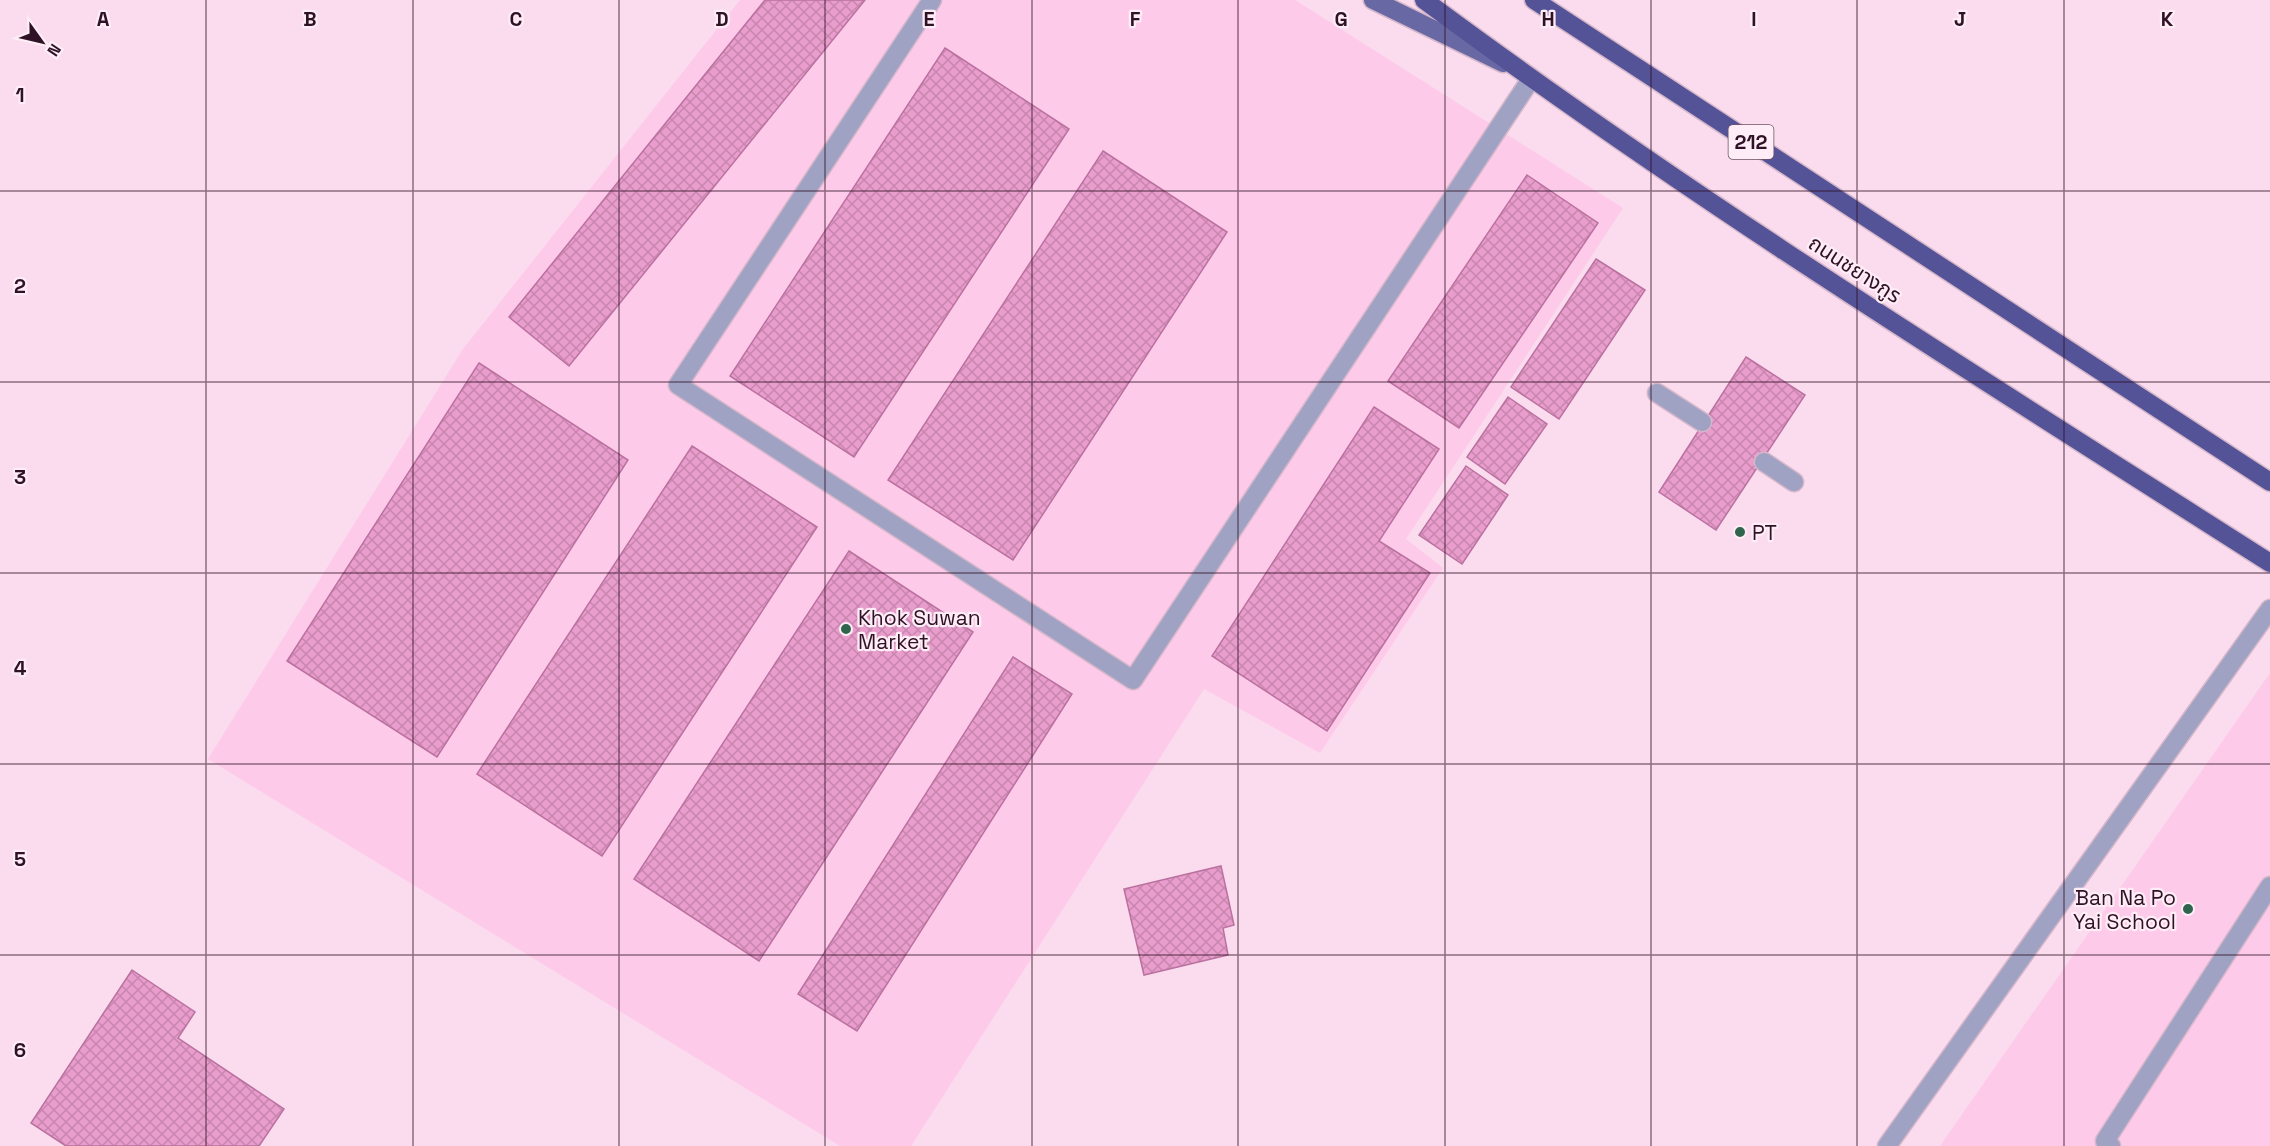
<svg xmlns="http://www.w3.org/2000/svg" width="2270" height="1146" font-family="'Space Grotesk','Noto Sans Thai',sans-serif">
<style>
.built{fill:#fecae9}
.building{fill:url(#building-cross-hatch);stroke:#ba719f;stroke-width:1.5}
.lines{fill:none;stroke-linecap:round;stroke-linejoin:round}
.lane-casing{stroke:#d6b7ca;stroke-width:21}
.street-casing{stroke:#d6b7ca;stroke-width:21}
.primary-casing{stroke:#d6b7ca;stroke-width:21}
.highway-casing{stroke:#d6b7ca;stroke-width:21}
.lane{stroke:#a0a2c4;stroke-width:18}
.street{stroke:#a0a2c4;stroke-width:18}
.primary{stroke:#6868a4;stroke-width:18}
.highway{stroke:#545398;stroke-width:18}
.grid{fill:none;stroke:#2f1225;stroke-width:1.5;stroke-opacity:0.55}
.poi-dot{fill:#2e654c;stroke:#feedf7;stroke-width:2}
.labels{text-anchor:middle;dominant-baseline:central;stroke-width:4.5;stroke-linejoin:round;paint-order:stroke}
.shield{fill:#feedf7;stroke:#6d5464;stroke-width:1.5}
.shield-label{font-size:20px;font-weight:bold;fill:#2f1225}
.street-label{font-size:21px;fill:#2f1225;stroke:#feedf7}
.poi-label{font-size:21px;fill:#2f1225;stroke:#feedf7;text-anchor:start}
.grid-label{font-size:20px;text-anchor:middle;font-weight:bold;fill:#2f1225;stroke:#feedf7;stroke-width:4.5;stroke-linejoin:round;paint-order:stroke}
</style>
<defs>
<pattern id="building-cross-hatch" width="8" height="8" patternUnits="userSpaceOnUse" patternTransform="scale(1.5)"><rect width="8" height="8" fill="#e99dcc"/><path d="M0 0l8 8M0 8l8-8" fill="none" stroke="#c886af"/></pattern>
</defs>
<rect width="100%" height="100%" fill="#fbdbee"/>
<g class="built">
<polygon points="740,0 1295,0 1623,208 1406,539 1443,568 1320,753 1204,689 911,1146 840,1146 208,759 463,349"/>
<polygon points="2270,673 2270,1146 1940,1146"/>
</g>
<g class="building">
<polygon points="765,0 865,0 569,366 509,317"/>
<polygon points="945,48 1069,129 854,457 730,376"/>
<polygon points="1103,151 1227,232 1013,560 888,480"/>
<polygon points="1527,175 1598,223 1459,428 1388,381"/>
<polygon points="1596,259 1645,290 1559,419 1511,387"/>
<polygon points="1746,357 1805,395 1716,530 1659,492"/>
<polygon points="479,363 628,460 437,757 287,661"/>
<polygon points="1508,397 1547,424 1505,484 1467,457"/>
<polygon points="1374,407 1439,449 1379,541 1430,573 1327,731 1212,656"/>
<polygon points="692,446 817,527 602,856 477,774"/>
<polygon points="1466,466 1508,495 1462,564 1419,535"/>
<polygon points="849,551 973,632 759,961 634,879"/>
<polygon points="1013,657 1072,694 857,1031 798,994"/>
<polygon points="1221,866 1234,925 1223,928 1228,955 1144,975 1124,889"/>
<polygon points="132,970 195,1012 178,1038 284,1109 259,1146 66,1146 31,1123"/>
</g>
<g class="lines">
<defs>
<g id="lane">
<polyline points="932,0 678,385 1133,680 1531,79"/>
<polyline points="1657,393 1702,422"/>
<polyline points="1764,462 1794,482"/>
<polyline points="2111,1146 2105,1141 2270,886"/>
</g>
<polyline id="street" points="1887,1146 2270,609"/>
<polyline id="primary" points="1373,0 1503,63"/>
<g id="highway">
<path d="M1424,0C1696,202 1985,381 2270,563"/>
<polyline points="1534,0 2270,482"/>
</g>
</defs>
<use href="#lane" class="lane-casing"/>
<use href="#street" class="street-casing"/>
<use href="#primary" class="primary-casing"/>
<use href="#highway" class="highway-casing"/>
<use href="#lane" class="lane"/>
<use href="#street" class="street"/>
<use href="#primary" class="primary"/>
<use href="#highway" class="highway"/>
</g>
<path class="grid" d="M206,0V1146M413,0V1146M619,0V1146M825,0V1146M1032,0V1146M1238,0V1146M1445,0V1146M1651,0V1146M1857,0V1146M2064,0V1146M0,191H2270M0,382H2270M0,573H2270M0,764H2270M0,955H2270"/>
<g class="poi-dot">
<circle cx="1740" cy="532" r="6"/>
<circle cx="846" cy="629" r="6"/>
<circle cx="2188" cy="909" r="6"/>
</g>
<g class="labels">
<rect class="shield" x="1728.5" y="125" width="45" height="34" rx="4.5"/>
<g class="shield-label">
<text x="1751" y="142">212</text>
</g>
<g class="street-label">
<text transform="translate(1855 269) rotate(33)">ถนนชยางกูร</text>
</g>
<g class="poi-label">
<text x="1752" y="532">PT</text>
<text x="858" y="617">Khok Suwan<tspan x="858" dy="24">Market</tspan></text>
<text x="2176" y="897" text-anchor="end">Ban Na Po<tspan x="2176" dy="24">Yai School</tspan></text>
</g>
</g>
<g class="grid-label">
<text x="103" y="26">A</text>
<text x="310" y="26">B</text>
<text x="516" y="26">C</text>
<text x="722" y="26">D</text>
<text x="929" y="26">E</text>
<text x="1135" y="26">F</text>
<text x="1341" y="26">G</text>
<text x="1548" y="26">H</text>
<text x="1754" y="26">I</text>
<text x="1960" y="26">J</text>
<text x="2167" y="26">K</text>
<text x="20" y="102">1</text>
<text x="20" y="293">2</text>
<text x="20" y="484">3</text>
<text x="20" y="675">4</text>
<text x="20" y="866">5</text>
<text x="20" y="1057">6</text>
</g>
<g transform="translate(42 42) rotate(124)" stroke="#feedf7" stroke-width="4.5" paint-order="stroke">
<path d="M0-4.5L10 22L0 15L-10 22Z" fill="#2f1225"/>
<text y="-9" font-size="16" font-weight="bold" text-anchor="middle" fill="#2f1225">N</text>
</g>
</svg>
